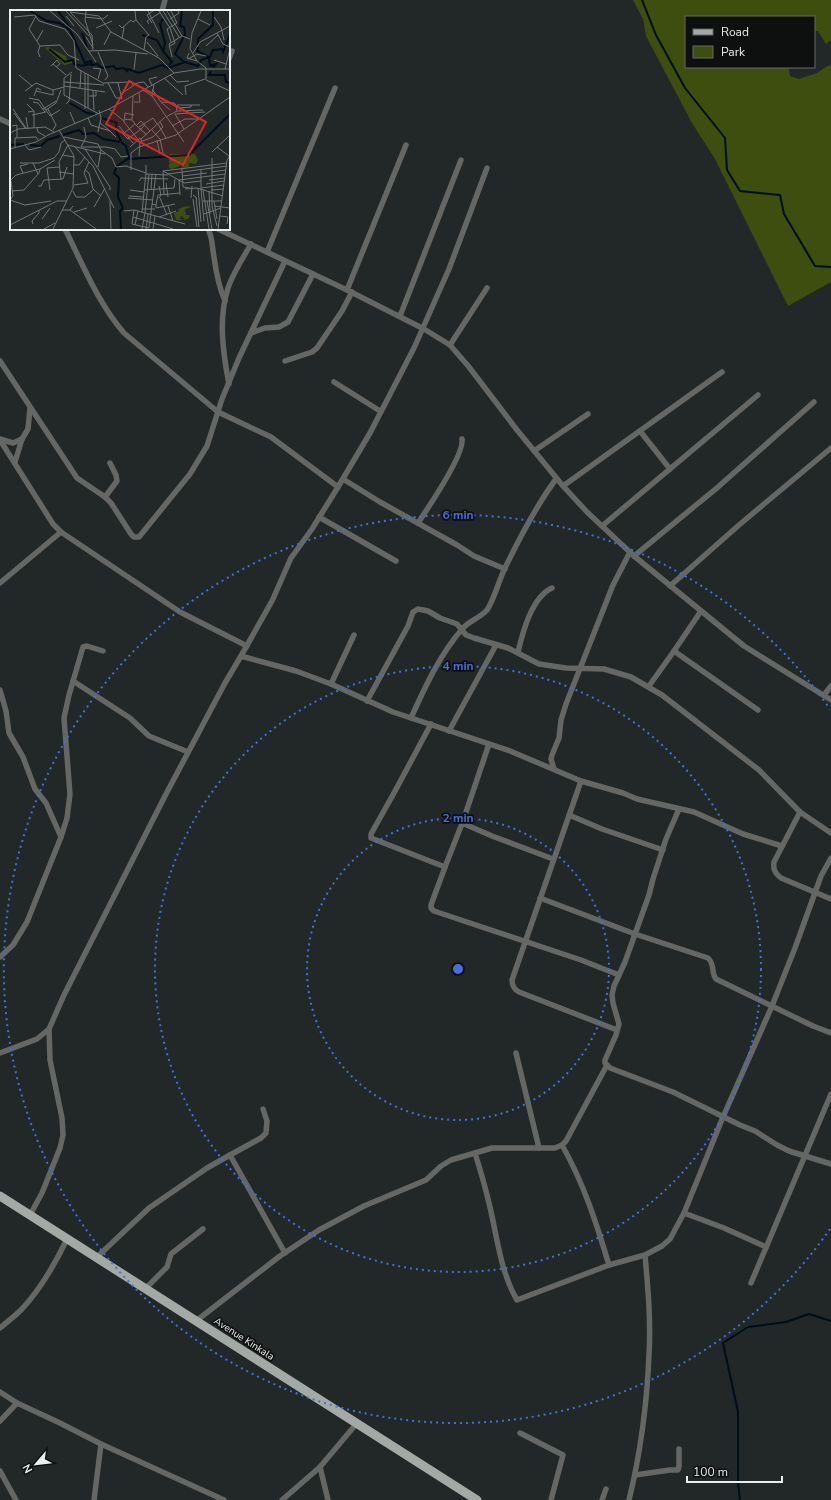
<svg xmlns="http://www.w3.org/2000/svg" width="831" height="1500" font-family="'Nunito Sans',sans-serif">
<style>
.green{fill:#3e4e0e}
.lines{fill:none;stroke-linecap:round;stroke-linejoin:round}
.stream{stroke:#000d1b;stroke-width:2}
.minor{stroke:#656765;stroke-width:5.5}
.primary{stroke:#a3a9a4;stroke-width:9}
.ring{fill:none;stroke:#466edc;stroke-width:2;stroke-dasharray:2 4}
.labels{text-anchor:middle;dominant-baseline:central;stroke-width:3.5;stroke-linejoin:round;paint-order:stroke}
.street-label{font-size:10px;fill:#eaeeed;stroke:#0d100f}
.inset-river{fill:none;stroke:#000d1b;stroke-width:2}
.inset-road{fill:none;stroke:#717776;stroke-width:1}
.view{fill:#d62828;fill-opacity:0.15;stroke:#d62828;stroke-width:2}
.inset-edge{fill:none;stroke:#eaeeed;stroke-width:2}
.centre{fill:#466edc;stroke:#0d100f;stroke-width:2}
.ring-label{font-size:12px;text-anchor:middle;font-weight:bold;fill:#466edc;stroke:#0d100f;stroke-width:3.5;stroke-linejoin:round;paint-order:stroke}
</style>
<rect width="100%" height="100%" fill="#212827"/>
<polygon class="green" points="633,0 831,0 831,40 826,44 818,31 814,31 814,17 686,17 686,67 792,67 789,69 790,76 799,79 817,73 829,65 831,67 831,282 788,306 715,159 692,123 646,36 643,19"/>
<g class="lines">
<g class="stream">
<polyline points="642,0 656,35 685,88 725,138 727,170 740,191 780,195 784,214 815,266 831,267"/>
<polyline points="740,1500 738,1482 738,1412 723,1343 748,1327 786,1322 809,1314 831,1321"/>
</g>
<g class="minor">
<polyline points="162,11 165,0"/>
<polyline points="229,59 232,51"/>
<polyline points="0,119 11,124"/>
<path d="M65,229C83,265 98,303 124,333L218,412L271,437L338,487"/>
<path d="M208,229C213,238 212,248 214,257C216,272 219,287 225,301"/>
<polyline points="218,229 347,290 424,329 450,345 469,367 517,430 563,486 587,512 634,556 744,646 831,700"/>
<polyline points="267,252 335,88"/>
<polyline points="347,290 406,145"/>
<polyline points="400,316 461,160"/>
<polyline points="251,333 265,328 279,327 288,322 313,274"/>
<polyline points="450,345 487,288"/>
<polyline points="0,361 77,478 105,497 111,503 131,534 134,537 139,537 190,474 207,446 222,399 239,358 285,261"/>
<polyline points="285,361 312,352 317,348 342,311 352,292"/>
<polyline points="334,382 380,411"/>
<path d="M229,384C223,353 218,319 228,288C233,273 243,258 251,244"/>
<polyline points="640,431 670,469"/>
<polyline points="0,439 13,443 22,439"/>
<polyline points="0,440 53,524 61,532 0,583"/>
<polyline points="534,451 588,414"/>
<polyline points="15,462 22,439 28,429 30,408"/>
<polyline points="343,479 380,502 457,545 474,556 505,569"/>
<polyline points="563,486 722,372"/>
<polyline points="105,497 117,481 116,475 110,463"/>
<polyline points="319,517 396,561"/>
<path d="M418,523C428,508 465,454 462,439"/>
<polyline points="602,526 758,395"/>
<polyline points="61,532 180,612 247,646"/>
<polyline points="634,556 718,487 814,402"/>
<polyline points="670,586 739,525 831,448"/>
<polyline points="674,651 701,611"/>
<path d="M518,652C523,631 532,597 552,588"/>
<path d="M241,656L296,671L331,684L393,712L510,751L581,781L512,980C512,986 514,989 519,992L617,1030"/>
<polyline points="73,681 130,718 149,736 188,752"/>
<polyline points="331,684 354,635"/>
<polyline points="649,686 674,651 758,710"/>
<polyline points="0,690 6,711 9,733 23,757 35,789 46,803 61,837 27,922 13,945 0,957"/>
<polyline points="824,695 831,686"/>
<polyline points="367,701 408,626 413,612 418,609 428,611 440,618 457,624 466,635 474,638 508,648 539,664 566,668 604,669 631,677 662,695 759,770 800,812 831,833"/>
<path d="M411,718C425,687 440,654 463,628C469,621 480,618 487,610C494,600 499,580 505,568C520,537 536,506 556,479"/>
<polyline points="431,724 394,793 371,834 371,838 445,867 431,905 431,908 434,911 581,960 619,975"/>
<polyline points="449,731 496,645"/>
<polyline points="554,769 551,759 552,755 559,738 561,720 566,704 613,585 630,552"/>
<polyline points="581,781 623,793 637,799 694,812 743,834 782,846"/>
<polyline points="679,809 666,839 653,879 649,895 625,962 614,986 612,995 613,1003 619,1024 616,1035 605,1060 605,1063 610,1068 673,1092 740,1125 755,1131 777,1145 789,1151 831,1164"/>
<path d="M800,812L774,862C773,870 775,873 781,878L831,899"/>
<polyline points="569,815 602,829 663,850"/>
<polyline points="462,823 492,836 553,859"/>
<polyline points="61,837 67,818 70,794 64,718 69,695 83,647 87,646 103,651"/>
<polyline points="445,867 463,821 489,744"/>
<path d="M540,898L635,934L708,958C715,964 711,973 716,979L813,1026L831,1033"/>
<polyline points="0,1053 37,1039 49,1029"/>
<polyline points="516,1053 539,1148"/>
<path d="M607,1065L566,1141L562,1145C584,1184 596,1222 609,1265"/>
<path d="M475,1153C480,1169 485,1186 489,1203C497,1235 500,1271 517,1300L609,1265L645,1255L662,1246L670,1239L684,1213L723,1117L772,1006L795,948L821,876L831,858"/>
<polyline points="230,1155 261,1138 266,1133 267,1121 263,1109"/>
<polyline points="684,1213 724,1228 766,1247"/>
<polyline points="30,1215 42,1193 60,1148 63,1135 62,1118 50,1060 49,1029 64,995 166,794 225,683 241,656 272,601 291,558 312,529 338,487 370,433 414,348 449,269 487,168"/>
<polyline points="96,1258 149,1208 207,1168 230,1155 285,1253"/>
<polyline points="751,1283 831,1094"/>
<polyline points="146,1288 167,1267 171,1254 203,1229"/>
<polyline points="196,1321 280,1256 319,1230 364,1206 426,1180 441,1166 451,1160 492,1148 555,1148 562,1145"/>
<path d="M0,1328C7,1322 15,1316 21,1310C41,1289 55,1264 67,1239"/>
<polyline points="0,1392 17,1403 60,1423 101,1444 224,1500"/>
<polyline points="0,1421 17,1403"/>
<polyline points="520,1433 563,1455 551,1500"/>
<polyline points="320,1467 328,1500"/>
<polyline points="0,1471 16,1500"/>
<polyline points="635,1475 670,1470 678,1470 679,1466 679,1449"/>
<polyline points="94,1500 101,1444"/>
<polyline points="282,1500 320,1467 357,1423"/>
<polyline points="602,1500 606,1489"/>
<path d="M629,1500C640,1455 647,1402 649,1355C651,1322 648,1288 645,1255"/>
</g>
<polyline class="primary" points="0,1196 477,1500"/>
</g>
<g class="ring">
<circle cx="458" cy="969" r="151"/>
<circle cx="458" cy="969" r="303"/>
<path d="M830 1229A454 454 0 1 1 830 709"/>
</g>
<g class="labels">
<g class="street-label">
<text transform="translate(244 1339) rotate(33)">Avenue Kinkala</text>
</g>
</g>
<g transform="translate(10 10)">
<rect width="220" height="220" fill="#212827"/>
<path d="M38,37L56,46L57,51L62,50V53L54,55L35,38ZM159,144H185L188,150L186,154L179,153V157L172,158L170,151V156L162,159L159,158V154L163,152L159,153ZM177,196L181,197L175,199L176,205H180L179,208L175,210L172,206L169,208L173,210H166L164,203L169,201L168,199Z" fill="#3e4e0e"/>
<path class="inset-river" d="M20,1L37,11L49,13L60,20L75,53L81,51L82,55L87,54L92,58L104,56L106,59L114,58L117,61L118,59L129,63L152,55L158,58L175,52L188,56L191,50L197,48H199L200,56L206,54L203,58M48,1L60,18M172,1L170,16L174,17L175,24L165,44L174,52M153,9L150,14L155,33L153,41L162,52L159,55M72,23L77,37M132,25L147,30L153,41M188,35V29L203,15V1M188,37L187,41L200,48M39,39L55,52L63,50L64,54L71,56L81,54M200,47L203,40L212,39L213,42L220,24M201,61L199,65H215L216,72L220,73M60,93L77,103L85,104M92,108L107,113L105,119L111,131M53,125L69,120L73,124L84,123L93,129L110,132M0,135L14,134M20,135L31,136L37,130L50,126M119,149L179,145L220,104M111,219L110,201L113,198L108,187L109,168L104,163L107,156L119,148L116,136L111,132"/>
<path class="inset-road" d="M40,1L67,24L86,52M56,1L79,26M76,1L75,10L83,35M125,1L126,10L139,25L136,27L134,40M138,1L149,23M149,1L160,18L165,33L160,36M153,1L169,27M157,1L172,26L180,29M161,1L167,13L157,19L161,32M191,1L182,23L180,39L187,51L196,58V70L220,81M60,2L89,6L101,22L149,48L164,63M60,2L82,25L83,40M26,6L19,19L30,36M56,6L64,16M4,7L25,5L29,11L55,19L64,31L66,58L93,73L122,72L123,75M75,7L93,9L98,5M204,7L211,17L214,30M160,9L169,3L168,1M188,9L200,15M142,13L137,5L143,1M139,14L137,11L151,2M109,15L112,18L121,10L123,12L126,10M86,18L102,11M207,23L213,34L220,37M76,27L83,38M112,29L114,17M27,31L33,20M137,32L148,46M94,35L101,21M196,36L208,25M78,41L105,40L138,44M88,42L98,66L95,70M179,43L177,48L187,51M183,43L190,32L220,16M30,47L28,42L30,36L50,35L58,45L69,50M162,47L159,34L172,26M178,49L187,44L196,46M204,50L216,54M43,54L56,65M41,56L47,50L50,54L46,57M83,58L91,59L88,69M215,59L220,39M124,60L126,43M62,62L54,68V85L89,104M9,65L22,76M160,65L167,72L179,71M154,68L173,85M54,72L94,75M98,73L106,88H112M108,73L112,89M142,75L139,69L147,67M54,76L95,82M70,78L71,61M142,79L151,92L164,93L169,98L181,97V95M83,80L84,100M133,80L142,86L174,132M15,81L26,73L43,80L54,77M26,81L43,85V80M111,84L127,73L134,72L138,77M176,85L175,76L195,69M24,86L27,78L31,80M79,86H86V80M142,86L144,74M19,88L29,90L40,106L50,100M23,92L28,93L35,102M124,92H130L129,83M151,92L160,100M17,94L24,101L18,102M56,94L59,91L61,64M166,95L167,101L193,100M167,95H190M78,98V64M3,99L16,118M33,99L46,91M38,99L46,115L43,120M75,99V63M99,99L114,111M36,100L46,93L51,80M24,101V118M60,102L65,114M4,103L15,118M22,105L36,102M124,105L115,103L114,112L130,132L129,146M16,107L18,119M156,107L167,101M78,108L81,115L100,121L106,127M114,109L122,110L125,114M122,110L123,86M90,113L100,121M148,114L156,128M135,115L131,119L127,122L118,129L113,124L125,114L130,119H131V120L132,121L135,123L136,125M2,116L7,115V128M109,116L123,133M126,116L131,111L140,121L155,107M162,116L175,109H189M129,117L143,108L147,114M27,118L28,122L35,126M141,119L150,129M174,119L165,104L195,102M88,122L91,108L89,100M0,123L8,119L35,117L44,122M54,127L88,134L91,140L88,157M131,129L140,121M150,129L153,143M147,130L150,144M130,132L143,127L153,117L150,112M15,135L19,140L31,137M65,137L83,156L104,198M71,137H96L105,139L111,147L118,146M71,137L76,127L74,117M120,137L130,128L132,131M207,137L219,146M5,138V128L26,127L28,130M0,139L26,132L38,125L99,99L164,63L190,59H220M75,139L100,177V180M91,140L102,148L106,157L116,156L136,163V155M202,142L220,125M52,145L64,147M202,148V196L207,216M10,153H29L44,148L49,142L51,133L55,130M23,153L28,164M64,155H69L75,147M172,159L173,177L180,178M75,160L79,163L83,179L91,186M121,160V143L129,137L166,125L220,87M191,160V179M153,161L217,153M153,161L174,173L191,171M153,161L154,185M49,162L64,164M201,162L216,160M13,163L10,156L18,154M136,164L158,165M158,164L217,156M172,166L197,163M51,169L49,152L58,135L95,144M199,170L215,168M0,171L6,165L30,159L45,150M129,171L131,168L158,169M78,173L74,163L79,152M156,173L158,187M196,174L214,171M64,175L78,173M28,176H31L34,170L53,169L57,157M149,176L151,185L149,188M188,178L191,212M191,178L214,175M175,179L187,178L213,186M191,179L194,211M14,180L29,163L30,159M40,180L37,158L49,157M120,180L134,182M134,180L164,178L165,169M141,180L142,164M193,180L199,219M201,180L214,179M2,181L14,180M63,181L66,187H75L83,180M199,181L200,204M170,185L169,170L215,164M183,185L186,187L189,217M119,186L133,187M118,188L143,190M150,188L157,205M181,188L182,176M183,189L187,217M0,190L15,195L41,191M0,190L3,186L1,171M100,191L101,219M193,191H212M197,191L202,219M204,191L207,209M142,194L146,195L148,185L170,183M146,195V198L165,194M158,196L163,211M204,196L220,198M84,197L95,178M132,199H145M52,200H60L63,196M60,200L86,219M124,200L122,214L139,218L146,164M114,201L124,200L175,214M64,202L77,198M132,202L136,163M135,203L139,164M194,204L211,198M210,206L218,207L217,214M123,207L163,219M149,207L166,201M32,209L40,198M23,214L22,211L29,203V200M0,215L47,191H57M125,215L128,201M34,219L45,213M43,219L63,178L64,146L49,120M132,219L135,203M136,219L138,204M143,219L145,206M208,219L217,150L220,146"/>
<path class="view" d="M119,71L196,112L173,155L96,114Z"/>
<rect width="220" height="220" class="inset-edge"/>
</g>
<circle cx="458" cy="969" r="6" class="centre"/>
<g class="ring-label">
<text x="458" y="519">6 min</text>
<text x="458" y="670">4 min</text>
<text x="458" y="822">2 min</text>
</g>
<rect x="685" y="16" width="130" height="52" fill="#0d100f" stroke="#656968"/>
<rect x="693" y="29" width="20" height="6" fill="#a3a9a4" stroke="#656968"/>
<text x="721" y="36" font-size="12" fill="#eaeeed">Road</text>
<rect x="693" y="46" width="20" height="12" fill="#3e4e0e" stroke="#656968"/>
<text x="721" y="56" font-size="12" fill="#eaeeed">Park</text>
<g transform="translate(36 1464) rotate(242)" stroke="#0d100f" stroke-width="3" paint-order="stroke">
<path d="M0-3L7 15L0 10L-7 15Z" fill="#eaeeed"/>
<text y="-6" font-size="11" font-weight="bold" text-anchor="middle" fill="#eaeeed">N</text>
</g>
<path d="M687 1476v6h95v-6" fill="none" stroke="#eaeeed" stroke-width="2"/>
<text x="693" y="1476" font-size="12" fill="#eaeeed" stroke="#0d100f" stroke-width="3" paint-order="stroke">100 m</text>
</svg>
